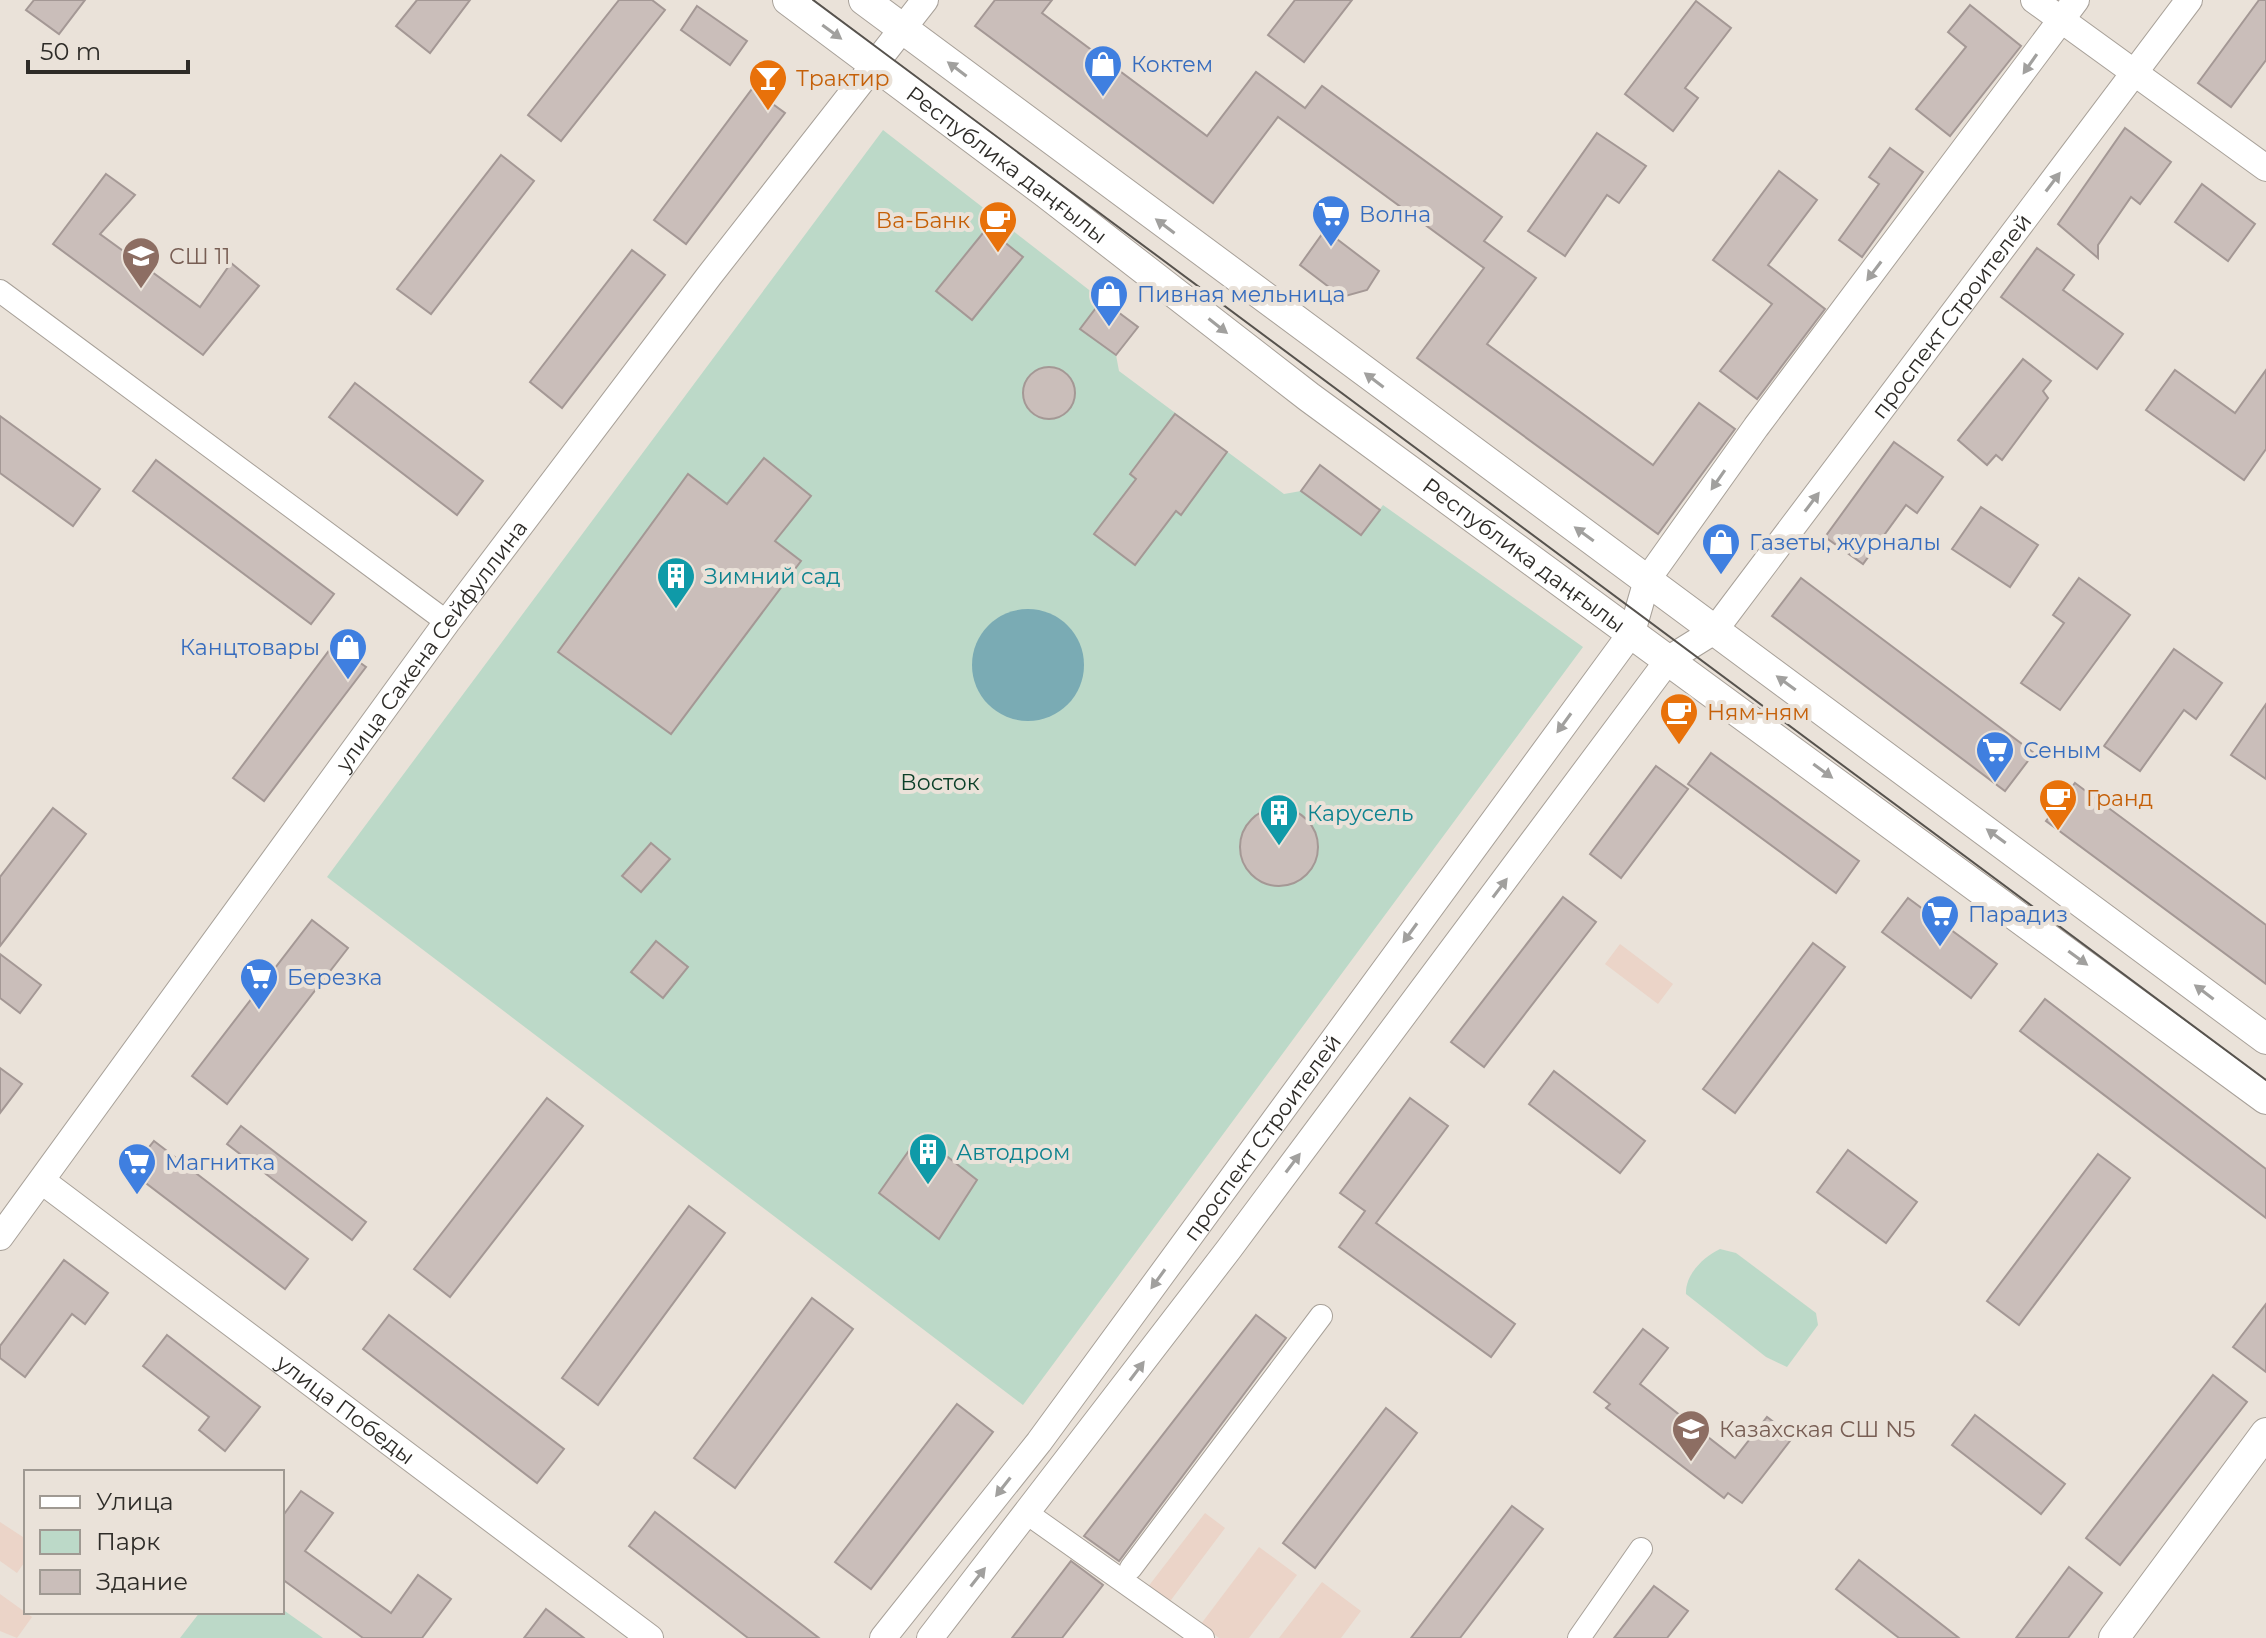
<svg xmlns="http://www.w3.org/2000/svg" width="2266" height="1638" font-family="Montserrat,sans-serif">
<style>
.industrial{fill:#ebd4c8}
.green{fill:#bcd9c8}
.water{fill:#7aabb4}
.building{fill:#cabeba;stroke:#a49895;stroke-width:2}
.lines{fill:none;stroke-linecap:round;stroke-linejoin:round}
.minor-casing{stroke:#a8a199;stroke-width:24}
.tertiary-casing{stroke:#a8a199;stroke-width:28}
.secondary-casing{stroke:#a8a199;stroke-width:32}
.minor{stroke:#fff;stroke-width:22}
.tertiary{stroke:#fff;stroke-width:26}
.secondary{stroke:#fff;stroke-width:30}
.tram{stroke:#57534e;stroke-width:2}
.oneway{fill:#a1a09e}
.labels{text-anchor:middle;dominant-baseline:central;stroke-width:8;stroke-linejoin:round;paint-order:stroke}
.shop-label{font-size:22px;fill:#366cbe;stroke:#eae2d9;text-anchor:start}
.food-label{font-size:22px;fill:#c56008;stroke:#eae2d9;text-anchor:start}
.street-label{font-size:22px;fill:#2e2c28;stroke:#eae2d9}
.education-label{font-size:22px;fill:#785e54;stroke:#eae2d9;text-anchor:start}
.culture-label{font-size:22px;fill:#0d838f;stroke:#eae2d9;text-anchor:start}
.park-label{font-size:22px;fill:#0c4029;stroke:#eae2d9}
</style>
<rect width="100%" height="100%" fill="#eae2d9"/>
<g class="industrial">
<polygon points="1620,944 1673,984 1658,1004 1605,964"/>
<polygon points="1205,1513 1225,1528 1165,1608 1144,1592"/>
<polygon points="0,1522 26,1539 26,1560 17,1573 0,1561"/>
<polygon points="1259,1547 1297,1575 1249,1638 1219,1638 1201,1624"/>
<polygon points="1322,1582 1361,1611 1341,1638 1279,1638"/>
<polygon points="0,1594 32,1617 17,1638 0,1631"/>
</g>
<g class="green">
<polygon points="883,130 1102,300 1080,329 1116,355 1119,371 1284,494 1301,491 1361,535 1383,505 1583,647 1023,1405 327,877"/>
<path d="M1720,1249L1736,1253L1816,1313L1818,1325L1787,1367L1766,1357L1686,1294C1685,1275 1703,1257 1720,1249Z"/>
<polygon points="282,1609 323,1638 180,1638 200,1612 282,1612"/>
</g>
<circle class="water" cx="1028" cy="665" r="56"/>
<g class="building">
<polygon points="34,0 85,0 59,34 26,10"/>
<polygon points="417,0 470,0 430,53 396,26"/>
<polygon points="619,0 652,0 665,10 561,141 528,115"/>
<polygon points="995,0 1052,0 1042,13 1207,136 1256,72 1305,108 1322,86 1502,217 1484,241 1536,278 1487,344 1653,465 1699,403 1735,429 1658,534 1417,358 1484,268 1278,117 1213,203 975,26"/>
<polygon points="1295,0 1352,0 1304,62 1268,35"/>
<polygon points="2259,0 2266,0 2266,60 2231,107 2198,83"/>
<polygon points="1696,1 1731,28 1685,88 1698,98 1673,131 1625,94"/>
<polygon points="1970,5 2021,46 1950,136 1916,109 1966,47 1948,32"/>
<polygon points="697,6 747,41 730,65 681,30"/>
<polygon points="752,89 785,113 686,244 654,220"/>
<polygon points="2125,128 2171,162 2140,204 2131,197 2098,245 2098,258 2058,224"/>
<polygon points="1597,133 1646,166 1619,203 1607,195 1565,256 1528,231"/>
<polygon points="1890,148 1923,172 1862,257 1839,240 1879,184 1869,177"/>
<polygon points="501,155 534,181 431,314 397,289"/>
<polygon points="1779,171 1817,200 1768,265 1825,309 1757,399 1720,371 1772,304 1713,260"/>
<polygon points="106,174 135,195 100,234 200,307 231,263 259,286 203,355 53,244"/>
<polygon points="2202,184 2255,224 2228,261 2175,222"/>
<polygon points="987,228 1023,257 972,320 936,291"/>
<polygon points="1325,230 1379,271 1367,290 1342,297 1300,265"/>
<polygon points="2037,248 2074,275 2063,290 2123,334 2097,369 2001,297"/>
<polygon points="632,250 665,275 562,408 530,382"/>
<polygon points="1102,300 1138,327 1116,355 1080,329"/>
<polygon points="2023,359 2051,381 2043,391 2048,398 2002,460 1996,455 1987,465 1958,440"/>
<circle cx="1049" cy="393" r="26"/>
<polygon points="2175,370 2235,413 2266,370 2266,449 2244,480 2146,410"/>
<polygon points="355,383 483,481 457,515 329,417"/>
<polygon points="1175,414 1227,452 1181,515 1176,511 1135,565 1094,534 1136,479 1130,474"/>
<polygon points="0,416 100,489 73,526 0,473"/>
<polygon points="1894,442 1943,477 1917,513 1906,505 1863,564 1825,537"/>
<polygon points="764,458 811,496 775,541 801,561 671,734 558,652 688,474 727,504"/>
<polygon points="156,460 334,594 311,624 133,491"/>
<polygon points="1320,465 1380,510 1361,535 1301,491"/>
<polygon points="1981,507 2038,545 2010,587 1952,549"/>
<polygon points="1801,578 2034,753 2005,791 1772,616"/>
<polygon points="2079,578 2130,615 2060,710 2021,683 2064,623 2053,615"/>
<polygon points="334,644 366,667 264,801 233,778"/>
<polygon points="2174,649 2222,683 2196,719 2184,710 2140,771 2104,746"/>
<polygon points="2266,704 2266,779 2231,755"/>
<polygon points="1711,753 1859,861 1836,893 1688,784"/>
<polygon points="1656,766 1688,789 1621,878 1590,854"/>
<polygon points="2075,783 2266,925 2266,984 2046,821"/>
<circle cx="1279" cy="847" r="39"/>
<polygon points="53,808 86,834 0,946 0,877"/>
<polygon points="651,843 670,859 641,892 622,876"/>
<polygon points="1563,897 1596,922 1484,1067 1451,1042"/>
<polygon points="1908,898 1997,964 1971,998 1882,932"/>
<polygon points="312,920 348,948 227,1104 192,1076"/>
<polygon points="656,941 688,967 663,998 631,972"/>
<polygon points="1813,943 1845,967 1735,1113 1703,1089"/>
<polygon points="0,954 41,985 20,1013 0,998"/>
<polygon points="2045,999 2266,1169 2266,1218 2020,1031"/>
<polygon points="0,1068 22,1084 0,1113"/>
<polygon points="1554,1071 1645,1141 1620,1173 1529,1104"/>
<polygon points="547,1098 583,1126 450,1297 414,1269"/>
<polygon points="1410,1098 1448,1126 1376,1223 1515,1324 1491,1357 1339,1247 1365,1211 1340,1193"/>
<polygon points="241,1126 366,1222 352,1240 227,1144"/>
<polygon points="920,1135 977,1180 939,1239 879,1193"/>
<polygon points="154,1141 308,1259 285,1289 130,1171"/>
<polygon points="1848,1150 1917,1202 1886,1243 1817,1192"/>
<polygon points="2098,1154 2130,1178 2019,1325 1987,1301"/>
<polygon points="689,1206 725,1233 598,1405 562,1378"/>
<polygon points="64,1260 108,1293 85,1324 72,1314 25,1377 0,1358 0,1346"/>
<polygon points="812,1298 853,1329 735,1488 694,1458"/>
<polygon points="2266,1304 2266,1372 2233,1347"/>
<polygon points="389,1315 564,1449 537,1483 363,1349"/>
<polygon points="1256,1315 1286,1338 1119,1561 1084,1536"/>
<polygon points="1643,1329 1668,1348 1640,1384 1735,1458 1767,1417 1793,1437 1742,1503 1728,1493 1724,1498 1606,1408 1610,1404 1594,1392"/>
<polygon points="167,1335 260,1407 225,1451 199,1430 209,1417 143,1366"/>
<polygon points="2213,1375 2247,1402 2120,1565 2086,1538"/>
<polygon points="957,1404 993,1432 871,1589 835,1562"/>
<polygon points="1386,1408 1417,1433 1315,1568 1283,1543"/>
<polygon points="1975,1415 2065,1484 2041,1514 1952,1445"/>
<polygon points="301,1491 333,1513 305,1551 391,1613 418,1575 451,1599 422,1638 363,1638 282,1579 282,1517"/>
<polygon points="1512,1506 1543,1529 1460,1638 1411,1638"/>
<polygon points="655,1512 819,1638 748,1638 629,1546"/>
<polygon points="1859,1560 1959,1638 1899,1638 1836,1589"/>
<polygon points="1071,1561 1103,1585 1062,1638 1012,1638"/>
<polygon points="2069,1567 2102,1593 2068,1638 2016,1638"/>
<polygon points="1654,1586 1688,1611 1667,1638 1614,1638"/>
<polygon points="546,1609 584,1638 524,1638"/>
</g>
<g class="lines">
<defs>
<g id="minor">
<polyline points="0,291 447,622"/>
<polyline points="1028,1514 1203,1638"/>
<polyline points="1131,1568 1321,1316"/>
<polyline points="1579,1638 1641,1549"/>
</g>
<g id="tertiary">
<polyline points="2034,0 2266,168"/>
<path id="s1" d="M42,1181L650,1638"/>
<path id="s2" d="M0,1237L447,622L709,276L925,0"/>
<path id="s3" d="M883,1638L1039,1442L1632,632L1647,580L1756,427L2076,0"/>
<path id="s4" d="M930,1638L1229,1249L1669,659L1714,631L2189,0"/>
</g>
<g id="secondary">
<path id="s5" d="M788,0L1046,193L1309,397L2266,1099"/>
<polyline points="864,0 2266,1039"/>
<polyline points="2114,1638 2266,1433"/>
</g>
</defs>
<use href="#minor" class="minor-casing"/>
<use href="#tertiary" class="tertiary-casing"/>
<use href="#secondary" class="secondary-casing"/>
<use href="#minor" class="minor"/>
<use href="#tertiary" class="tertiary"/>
<use href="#secondary" class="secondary"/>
<polyline class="tram" points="813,0 2266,1080"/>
</g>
<defs><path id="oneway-solid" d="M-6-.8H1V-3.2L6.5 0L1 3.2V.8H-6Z" transform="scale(2)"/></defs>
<g class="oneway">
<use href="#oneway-solid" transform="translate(832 32) rotate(36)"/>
<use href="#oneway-solid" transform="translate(2030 64) rotate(125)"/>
<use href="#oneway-solid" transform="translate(957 69) rotate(-143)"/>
<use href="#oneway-solid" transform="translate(2053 182) rotate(-53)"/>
<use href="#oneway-solid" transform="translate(1165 226) rotate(-143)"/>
<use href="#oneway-solid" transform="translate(1874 271) rotate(127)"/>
<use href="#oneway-solid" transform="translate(1218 326) rotate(38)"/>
<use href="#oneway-solid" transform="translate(1374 380) rotate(-143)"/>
<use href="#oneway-solid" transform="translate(1718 480) rotate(125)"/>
<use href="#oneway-solid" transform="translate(1812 502) rotate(-53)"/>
<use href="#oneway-solid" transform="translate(1584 534) rotate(-144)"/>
<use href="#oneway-solid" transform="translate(1786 683) rotate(-144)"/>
<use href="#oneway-solid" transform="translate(1564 723) rotate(126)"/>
<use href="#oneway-solid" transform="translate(1823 771) rotate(36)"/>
<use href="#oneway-solid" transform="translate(1996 836) rotate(-144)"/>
<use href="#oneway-solid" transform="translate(1500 888) rotate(-53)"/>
<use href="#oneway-solid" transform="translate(1410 933) rotate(126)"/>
<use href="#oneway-solid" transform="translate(2078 958) rotate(36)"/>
<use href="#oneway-solid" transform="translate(2204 992) rotate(-143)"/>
<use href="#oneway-solid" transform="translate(1293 1163) rotate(-53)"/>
<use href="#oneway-solid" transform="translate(1158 1279) rotate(126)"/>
<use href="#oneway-solid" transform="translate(1137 1371) rotate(-53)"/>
<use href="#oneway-solid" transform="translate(1003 1487) rotate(128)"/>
<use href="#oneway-solid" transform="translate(978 1577) rotate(-52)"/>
</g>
<defs>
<symbol id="shop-pin" viewBox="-11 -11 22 30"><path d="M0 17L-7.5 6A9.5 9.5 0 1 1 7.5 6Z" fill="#3f7fe0" stroke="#eae2d9"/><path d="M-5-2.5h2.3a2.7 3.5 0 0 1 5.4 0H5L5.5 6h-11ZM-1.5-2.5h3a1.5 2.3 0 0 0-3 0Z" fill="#fff"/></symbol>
<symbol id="bar-pin" viewBox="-11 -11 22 30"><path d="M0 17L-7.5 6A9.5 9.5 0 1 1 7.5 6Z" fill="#e8710a" stroke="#eae2d9"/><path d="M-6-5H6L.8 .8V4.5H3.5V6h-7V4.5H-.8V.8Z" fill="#fff"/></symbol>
<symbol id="supermarket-pin" viewBox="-11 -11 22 30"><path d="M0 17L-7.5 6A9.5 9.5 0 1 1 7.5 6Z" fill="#3f7fe0" stroke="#eae2d9"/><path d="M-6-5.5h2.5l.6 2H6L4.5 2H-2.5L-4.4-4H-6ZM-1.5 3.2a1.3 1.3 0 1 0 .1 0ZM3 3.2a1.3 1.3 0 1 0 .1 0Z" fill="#fff"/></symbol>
<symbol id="cafe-pin" viewBox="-11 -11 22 30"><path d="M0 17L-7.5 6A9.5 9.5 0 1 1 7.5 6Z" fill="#e8710a" stroke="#eae2d9"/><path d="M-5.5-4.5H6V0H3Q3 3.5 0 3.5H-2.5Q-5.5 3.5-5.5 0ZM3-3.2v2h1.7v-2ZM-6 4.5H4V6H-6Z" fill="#fff"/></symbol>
<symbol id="school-pin" viewBox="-11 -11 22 30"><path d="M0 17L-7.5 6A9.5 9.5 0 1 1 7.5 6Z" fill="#8d6e63" stroke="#eae2d9"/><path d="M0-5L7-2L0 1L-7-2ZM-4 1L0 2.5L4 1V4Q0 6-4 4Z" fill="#fff"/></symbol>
<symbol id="building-pin" viewBox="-11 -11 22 30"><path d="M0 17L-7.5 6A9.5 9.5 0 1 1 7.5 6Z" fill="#0f9aa8" stroke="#eae2d9"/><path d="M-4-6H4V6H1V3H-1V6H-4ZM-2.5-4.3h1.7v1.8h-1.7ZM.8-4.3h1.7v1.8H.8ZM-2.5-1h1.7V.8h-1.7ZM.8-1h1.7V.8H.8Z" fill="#fff"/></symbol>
</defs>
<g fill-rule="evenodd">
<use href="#shop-pin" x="1081" y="42" width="44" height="60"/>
<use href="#bar-pin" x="746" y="56" width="44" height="60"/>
<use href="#supermarket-pin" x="1309" y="192" width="44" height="60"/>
<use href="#cafe-pin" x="976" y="198" width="44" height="60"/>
<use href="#school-pin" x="119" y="234" width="44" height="60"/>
<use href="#shop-pin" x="1087" y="272" width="44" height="60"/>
<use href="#shop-pin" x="1699" y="520" width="44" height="60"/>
<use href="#building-pin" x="654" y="554" width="44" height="60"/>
<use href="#shop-pin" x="326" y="625" width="44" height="60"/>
<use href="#cafe-pin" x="1657" y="690" width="44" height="60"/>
<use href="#supermarket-pin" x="1973" y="728" width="44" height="60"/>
<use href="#cafe-pin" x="2036" y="776" width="44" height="60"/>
<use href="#building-pin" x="1257" y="791" width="44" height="60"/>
<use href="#supermarket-pin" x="1918" y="892" width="44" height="60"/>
<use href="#supermarket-pin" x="237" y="955" width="44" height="60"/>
<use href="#building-pin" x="906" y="1130" width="44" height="60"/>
<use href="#supermarket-pin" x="115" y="1140" width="44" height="60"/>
<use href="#school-pin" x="1669" y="1407" width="44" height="60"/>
</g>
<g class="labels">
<g class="shop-label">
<text x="1131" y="64">Коктем</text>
<text x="1359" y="214">Волна</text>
<text x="1137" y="294">Пивная мельница</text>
<text x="1749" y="542">Газеты, журналы</text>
<text x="320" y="647" text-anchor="end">Канцтовары</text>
<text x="2023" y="750">Сеным</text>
<text x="1968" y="914">Парадиз</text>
<text x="287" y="977">Березка</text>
<text x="165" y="1162">Магнитка</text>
</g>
<g class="food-label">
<text x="796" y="78">Трактир</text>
<text x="970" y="220" text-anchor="end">Ва-Банк</text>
<text x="1707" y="712">Ням-ням</text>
<text x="2086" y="798">Гранд</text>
</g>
<g class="street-label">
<text stroke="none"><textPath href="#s5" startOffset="274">Республика даңғылы</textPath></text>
<text stroke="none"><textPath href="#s4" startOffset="1674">проспект Строителей</textPath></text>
<text stroke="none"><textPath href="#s5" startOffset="922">Республика даңғылы</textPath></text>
<text stroke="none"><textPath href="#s2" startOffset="732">улица Сакена Сейфуллина</textPath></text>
<text stroke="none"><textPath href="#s3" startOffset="628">проспект Строителей</textPath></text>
<text stroke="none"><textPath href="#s1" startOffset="380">улица Победы</textPath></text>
</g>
<g class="education-label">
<text x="169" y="256">СШ 11</text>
<text x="1719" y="1429">Казахская СШ N5</text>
</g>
<g class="culture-label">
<text x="704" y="576">Зимний сад</text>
<text x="1307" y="813">Карусель</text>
<text x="956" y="1152">Автодром</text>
</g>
<g class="park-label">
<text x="940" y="782">Восток</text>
</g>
</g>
<rect x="24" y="1470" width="260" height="144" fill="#eae2d9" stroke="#9f9992" stroke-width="2"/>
<rect x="40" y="1496" width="40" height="12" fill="#ffffff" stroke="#9f9992" stroke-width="2"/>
<text x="96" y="1510" font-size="24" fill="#2e2c28">Улица</text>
<rect x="40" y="1530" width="40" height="24" fill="#bcd9c8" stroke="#9f9992" stroke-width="2"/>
<text x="96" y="1550" font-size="24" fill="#2e2c28">Парк</text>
<rect x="40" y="1570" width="40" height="24" fill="#cabeba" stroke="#9f9992" stroke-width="2"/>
<text x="96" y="1590" font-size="24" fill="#2e2c28">Здание</text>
<path d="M28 60v12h160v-12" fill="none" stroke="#2e2c28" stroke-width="4"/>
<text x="40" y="60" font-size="24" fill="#2e2c28" stroke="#eae2d9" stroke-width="6" paint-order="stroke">50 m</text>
</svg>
